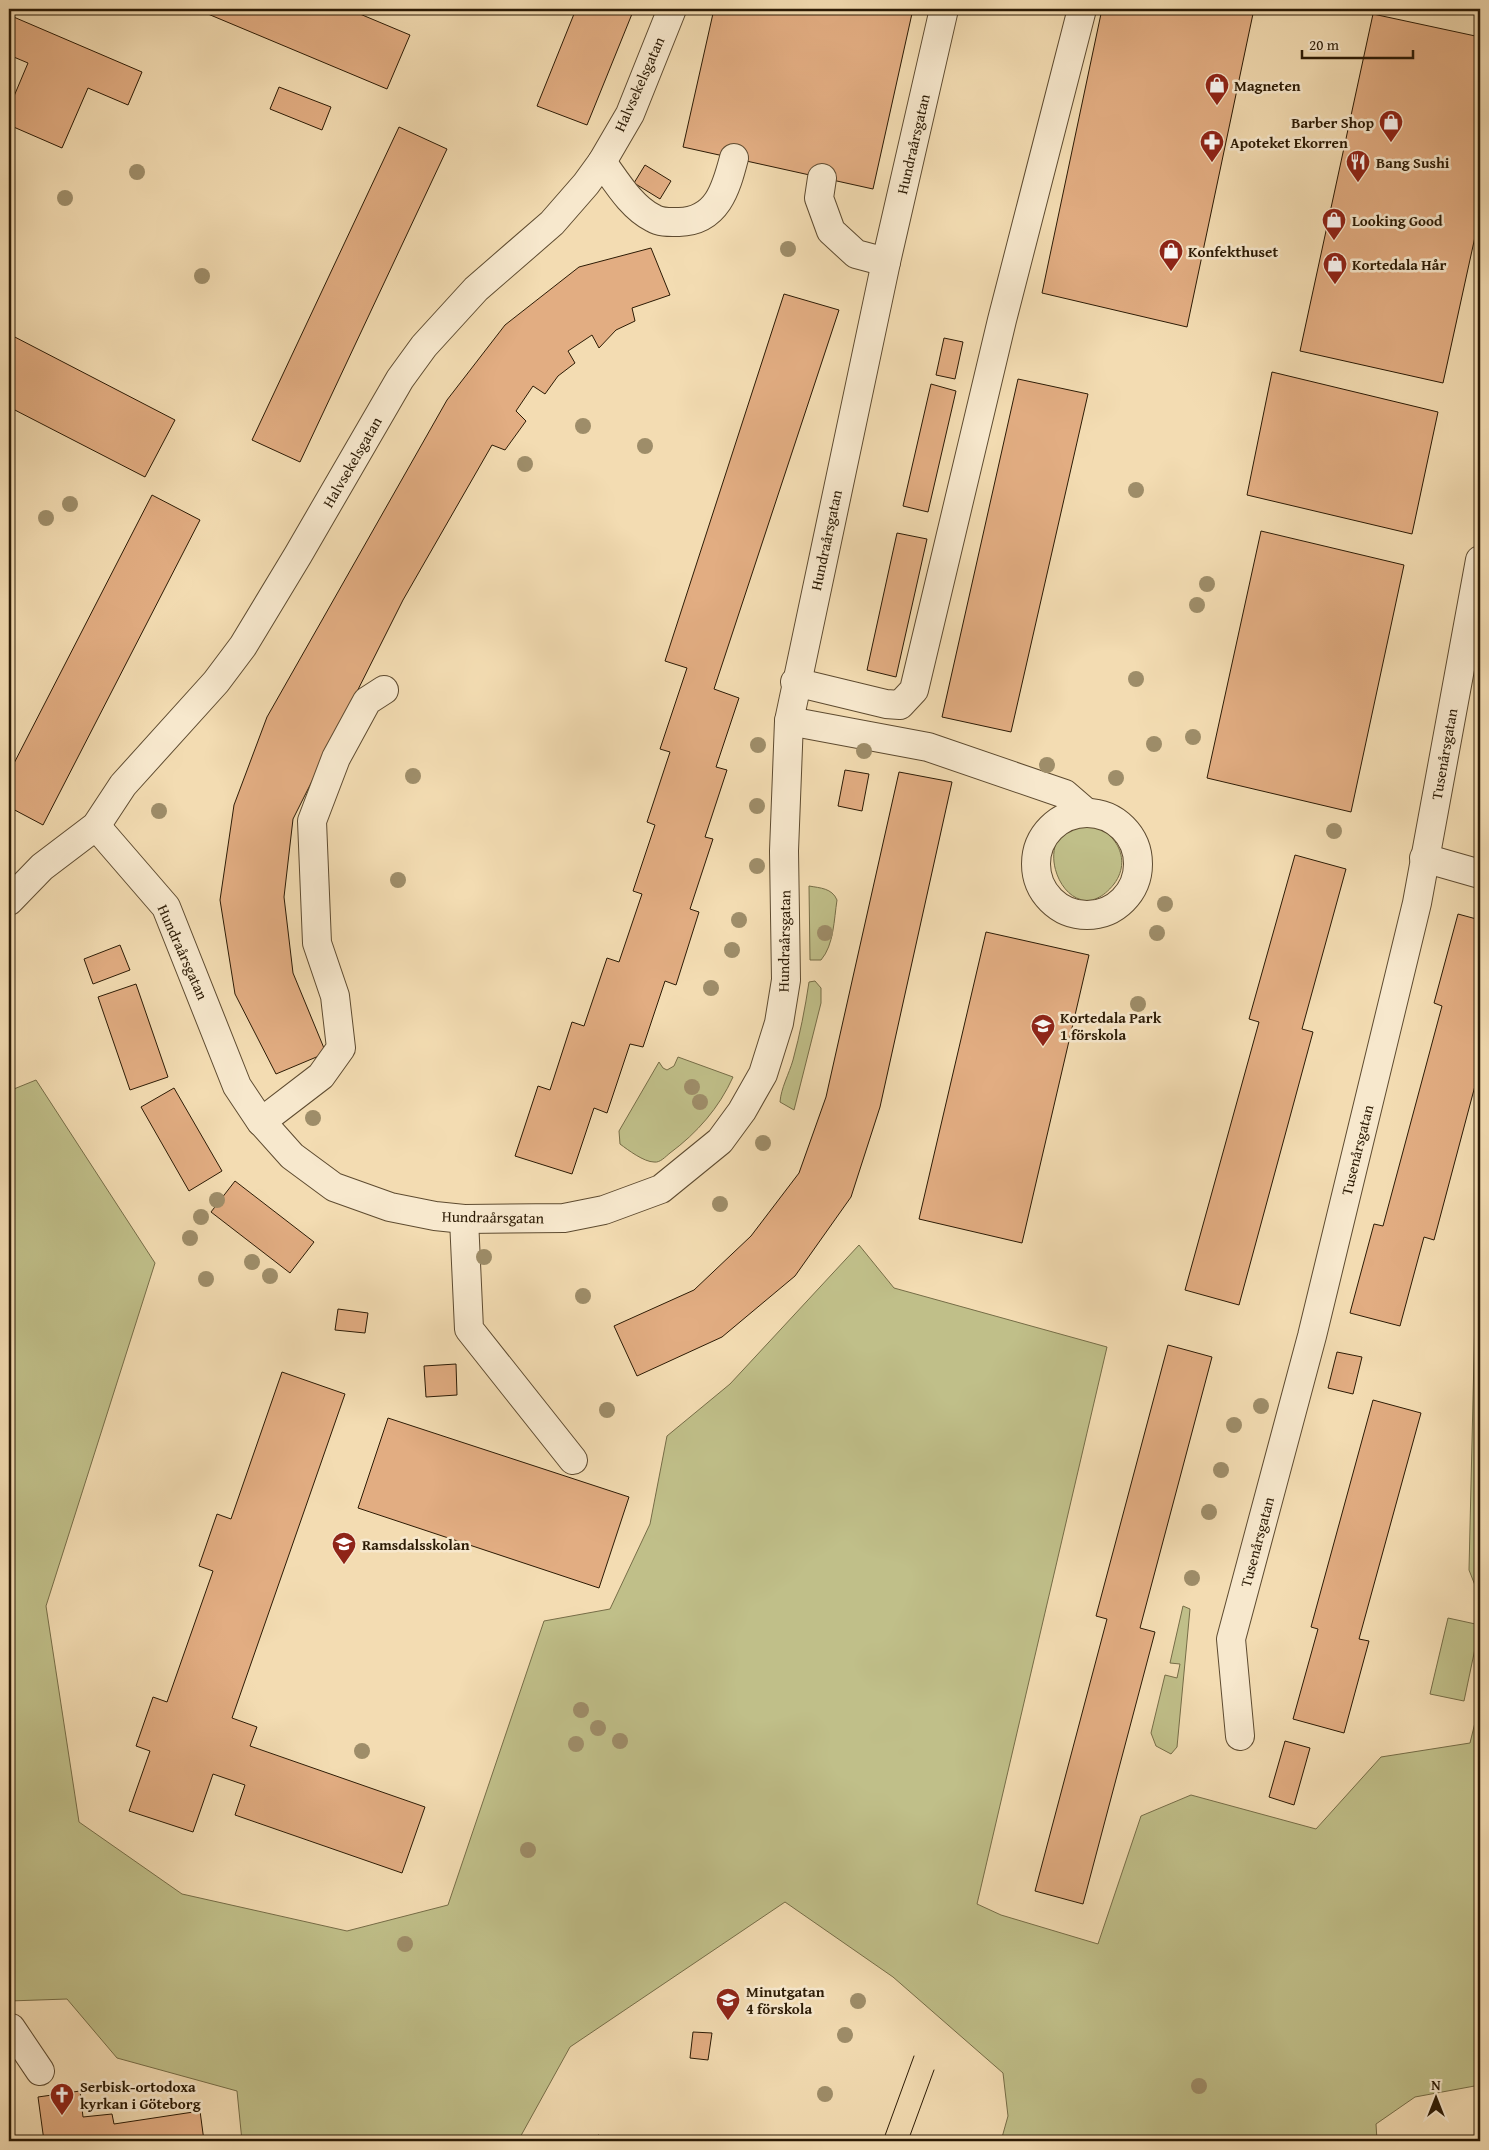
<svg xmlns="http://www.w3.org/2000/svg" width="1489" height="2150" font-family="'Gentium Book Plus',serif">
<style>
.green{fill:#c0bf89;stroke:#766d47}
.building{fill:#e2ad82;stroke:#2c1b05}
.lines{fill:none;stroke-linecap:round;stroke-linejoin:round}
.minor-casing{stroke:#5e4b30;stroke-width:30}
.minor{stroke:#f7e8cd;stroke-width:28}
.tram{stroke:#2c1b05;stroke-width:1}
.tree{fill:#9e8d69}
.labels{text-anchor:middle;dominant-baseline:central;stroke-width:5;stroke-linejoin:round;paint-order:stroke}
.street-label{font-size:15px;fill:#2c1b05;stroke:#f7e8cd}
.poi-label{font-size:15px;font-weight:bold;fill:#2c1b05;stroke:#f7e8cd;text-anchor:start}
</style>
<rect width="100%" height="100%" fill="#f3dcb2"/>
<filter id="stains"><feTurbulence type="fractalNoise" baseFrequency=".004" numOctaves="4"/><feColorMatrix values="0 0 0 0 .2 0 0 0 0 .09 0 0 0 0 .02 0 0 0 .5 -.17"/></filter>
<radialGradient id="worn" r=".72"><stop offset=".6" stop-color="#630" stop-opacity="0"/><stop offset="1" stop-color="#630" stop-opacity=".3"/></radialGradient>
<g class="green">
<path d="M1080,823C1110,824 1135,856 1114,884C1070,940 1023,836 1080,823Z"/>
<path d="M809,886C820,888 832,888 837,900C834,919 834,945 821,960H810Z"/>
<path d="M815,981L821,988V1003L794,1110L780,1102C781,1088 789,1074 793,1060C800,1034 805,1009 809,982Z"/>
<path d="M678,1057L733,1077C719,1108 697,1133 670,1153C665,1157 660,1163 654,1162C644,1162 628,1150 620,1144L619,1131L659,1062L663,1068L667,1070L674,1066Z"/>
<polygon points="36,1080 155,1263 46,1606 79,1822 182,1894 347,1931 448,1905 544,1621 610,1609 650,1524 667,1436 730,1384 859,1245 894,1288 1107,1347 977,1904 1001,1915 1098,1944 1141,1816 1191,1795 1316,1829 1381,1757 1470,1743 1480,1702 1480,2085 1415,2097 1376,2124 1377,2141 1001,2141 1008,2116 1003,2073 893,1977 785,1902 570,2047 518,2141 242,2141 237,2091 117,2058 67,1999 9,2001 9,1091"/>
<polygon points="1477,1229 1480,1230 1480,1598 1469,1570"/>
<polygon points="1183,1606 1190,1609 1177,1747 1171,1754 1156,1746 1151,1733 1165,1675 1177,1678 1180,1664 1170,1663"/>
<polygon points="1448,1618 1480,1625 1464,1701 1430,1694"/>
</g>
<g class="building">
<polygon points="196,9 348,9 410,35 387,89"/>
<polygon points="576,9 634,9 587,125 537,106"/>
<polygon points="714,9 913,9 873,189 683,147"/>
<polygon points="1102,9 1254,9 1187,327 1042,293"/>
<polygon points="1373,14 1480,37 1480,214 1443,383 1300,351"/>
<polygon points="9,15 142,72 128,105 88,88 62,148 9,125 9,108 28,63 9,55"/>
<polygon points="279,87 331,107 322,130 270,109"/>
<polygon points="399,127 447,149 300,462 252,440"/>
<polygon points="645,165 671,181 660,199 634,183"/>
<polygon points="651,248 670,295 632,308 635,321 616,330 599,348 592,335 568,351 575,363 558,376 545,394 533,386 516,411 526,421 505,450 492,445 403,600 293,819 284,897 293,973 326,1053 276,1074 235,994 220,900 234,805 267,717 447,400 505,325 579,267"/>
<polygon points="784,294 839,310 714,689 739,698 716,767 727,770 705,837 713,839 690,909 699,912 676,985 665,981 643,1047 630,1044 607,1113 594,1108 572,1174 515,1156 538,1086 550,1090 572,1022 584,1026 607,958 619,962 642,894 633,891 655,825 647,822 670,752 660,749 687,668 665,661"/>
<polygon points="9,334 175,420 145,477 9,407"/>
<polygon points="944,338 963,342 955,379 936,375"/>
<polygon points="1272,372 1438,412 1412,534 1247,495"/>
<polygon points="1018,379 1088,394 1011,732 942,717"/>
<polygon points="931,384 956,391 928,512 903,506"/>
<polygon points="152,495 200,520 43,825 9,807 9,773"/>
<polygon points="1261,531 1404,565 1351,812 1207,778"/>
<polygon points="897,533 927,539 896,677 867,670"/>
<polygon points="845,770 869,774 862,811 838,806"/>
<polygon points="899,772 952,782 880,1107 851,1197 795,1276 722,1337 637,1376 614,1326 694,1290 751,1236 799,1173 826,1097"/>
<polygon points="1295,855 1346,869 1302,1029 1313,1032 1239,1305 1185,1290 1259,1022 1249,1019"/>
<polygon points="1458,914 1480,920 1480,1067 1434,1240 1424,1237 1400,1326 1350,1313 1374,1224 1383,1226 1442,1006 1434,1003"/>
<polygon points="986,932 1089,955 1022,1243 919,1219"/>
<polygon points="120,945 130,970 93,984 84,959"/>
<polygon points="136,984 168,1077 130,1090 98,997"/>
<polygon points="174,1088 222,1171 189,1191 141,1107"/>
<polygon points="235,1181 314,1242 290,1273 211,1212"/>
<polygon points="338,1309 368,1313 365,1333 335,1330"/>
<polygon points="1168,1345 1212,1357 1140,1628 1155,1632 1083,1904 1035,1891 1107,1619 1096,1616"/>
<polygon points="1337,1352 1362,1357 1353,1394 1328,1388"/>
<polygon points="456,1364 457,1395 426,1397 424,1366"/>
<polygon points="282,1372 345,1394 232,1718 257,1727 250,1746 425,1807 402,1873 235,1815 245,1785 213,1774 193,1832 129,1811 150,1751 136,1746 153,1697 167,1702 213,1571 199,1566 217,1514 231,1519"/>
<polygon points="1373,1400 1421,1413 1359,1639 1369,1641 1344,1733 1293,1719 1318,1629 1311,1627"/>
<polygon points="388,1418 629,1497 599,1588 358,1508"/>
<polygon points="1285,1741 1310,1748 1294,1805 1269,1797"/>
<polygon points="693,2032 712,2033 708,2060 690,2058"/>
<polygon points="80,2091 83,2117 112,2114 114,2124 200,2111 204,2141 44,2141 38,2097"/>
<polygon points="598,2135 614,2141 595,2141"/>
</g>
<g class="lines">
<defs>
<g id="minor">
<path d="M602,162C616,181 631,207 653,218C661,223 671,222 679,222C717,221 726,189 734,158"/>
<polyline points="822,178 819,198 831,231 856,254 886,262"/>
<polyline points="795,682 886,704 900,705 914,690 1002,320 1082,9"/>
<polyline points="789,721 928,747 1065,794 1087,813"/>
<circle cx="1087" cy="864" r="51"/>
<polyline points="96,826 166,907 237,1086 259,1119 292,1156 334,1187 390,1207 435,1216 464,1219 564,1218 604,1210 661,1189 720,1141 742,1111 763,1074 779,1023 786,980 784,851 789,721 886,262 944,9"/>
<polyline points="1424,858 1480,874"/>
<polyline points="9,901 42,867 96,826 123,785 216,682 243,646 298,555 400,379 424,346 476,289 552,223 586,184 602,162 630,114 672,9"/>
<polyline points="261,1122 321,1076 341,1048 335,996 317,943 312,821 336,758 367,701 384,690"/>
<polyline points="464,1219 469,1329 573,1460"/>
<polyline points="1240,1736 1231,1639 1312,1336 1417,903 1480,560"/>
<polyline points="9,2028 11,2028 40,2071"/>
</g>
</defs>
<use href="#minor" class="minor-casing"/>
<use href="#minor" class="minor"/>
<g class="tram">
<polyline points="883,2141 914,2056"/>
<polyline points="908,2141 934,2070"/>
</g>
</g>
<g class="tree">
<circle cx="137" cy="172" r="8"/>
<circle cx="65" cy="198" r="8"/>
<circle cx="788" cy="249" r="8"/>
<circle cx="202" cy="276" r="8"/>
<circle cx="583" cy="426" r="8"/>
<circle cx="645" cy="446" r="8"/>
<circle cx="525" cy="464" r="8"/>
<circle cx="1136" cy="490" r="8"/>
<circle cx="70" cy="504" r="8"/>
<circle cx="46" cy="518" r="8"/>
<circle cx="1207" cy="584" r="8"/>
<circle cx="1197" cy="605" r="8"/>
<circle cx="1136" cy="679" r="8"/>
<circle cx="1193" cy="737" r="8"/>
<circle cx="1154" cy="744" r="8"/>
<circle cx="758" cy="745" r="8"/>
<circle cx="864" cy="751" r="8"/>
<circle cx="1047" cy="765" r="8"/>
<circle cx="413" cy="776" r="8"/>
<circle cx="1116" cy="778" r="8"/>
<circle cx="757" cy="806" r="8"/>
<circle cx="159" cy="811" r="8"/>
<circle cx="1334" cy="831" r="8"/>
<circle cx="757" cy="866" r="8"/>
<circle cx="398" cy="880" r="8"/>
<circle cx="1165" cy="904" r="8"/>
<circle cx="739" cy="920" r="8"/>
<circle cx="825" cy="933" r="8"/>
<circle cx="1157" cy="933" r="8"/>
<circle cx="732" cy="950" r="8"/>
<circle cx="711" cy="988" r="8"/>
<circle cx="1138" cy="1004" r="8"/>
<circle cx="692" cy="1087" r="8"/>
<circle cx="700" cy="1102" r="8"/>
<circle cx="313" cy="1118" r="8"/>
<circle cx="763" cy="1143" r="8"/>
<circle cx="217" cy="1200" r="8"/>
<circle cx="720" cy="1204" r="8"/>
<circle cx="201" cy="1217" r="8"/>
<circle cx="190" cy="1238" r="8"/>
<circle cx="484" cy="1257" r="8"/>
<circle cx="252" cy="1262" r="8"/>
<circle cx="270" cy="1276" r="8"/>
<circle cx="206" cy="1279" r="8"/>
<circle cx="583" cy="1296" r="8"/>
<circle cx="1261" cy="1406" r="8"/>
<circle cx="607" cy="1410" r="8"/>
<circle cx="1234" cy="1425" r="8"/>
<circle cx="1221" cy="1470" r="8"/>
<circle cx="1209" cy="1512" r="8"/>
<circle cx="1192" cy="1578" r="8"/>
<circle cx="581" cy="1710" r="8"/>
<circle cx="598" cy="1728" r="8"/>
<circle cx="620" cy="1741" r="8"/>
<circle cx="576" cy="1744" r="8"/>
<circle cx="362" cy="1751" r="8"/>
<circle cx="528" cy="1850" r="8"/>
<circle cx="405" cy="1944" r="8"/>
<circle cx="858" cy="2001" r="8"/>
<circle cx="845" cy="2035" r="8"/>
<circle cx="1199" cy="2086" r="8"/>
<circle cx="825" cy="2094" r="8"/>
</g>
<defs>
<symbol id="shop-pin" viewBox="-11 -11 22 30"><path d="M0 17L-7.5 6A9.5 9.5 0 1 1 7.5 6Z" fill="#8f2418" stroke="#f7e8cd"/><path d="M-5-2.5h2.3a2.7 3.5 0 0 1 5.4 0H5L5.5 6h-11ZM-1.5-2.5h3a1.5 2.3 0 0 0-3 0Z" fill="#fff"/></symbol>
<symbol id="pharmacy-pin" viewBox="-11 -11 22 30"><path d="M0 17L-7.5 6A9.5 9.5 0 1 1 7.5 6Z" fill="#8f2418" stroke="#f7e8cd"/><path d="M-2-6h4v4h4v4h-4v4h-4v-4h-4v-4h4Z" fill="#fff"/></symbol>
<symbol id="restaurant-pin" viewBox="-11 -11 22 30"><path d="M0 17L-7.5 6A9.5 9.5 0 1 1 7.5 6Z" fill="#8f2418" stroke="#f7e8cd"/><path d="M-5-6h1v4h1v-4h1v4h1v-4h1v5L-1.5 .5V6h-2V.5L-5-1ZM5-6V6H3V1.5H1.5Q1.5-4 5-6Z" fill="#fff"/></symbol>
<symbol id="school-pin" viewBox="-11 -11 22 30"><path d="M0 17L-7.5 6A9.5 9.5 0 1 1 7.5 6Z" fill="#8f2418" stroke="#f7e8cd"/><path d="M0-5L7-2L0 1L-7-2ZM-4 1L0 2.5L4 1V4Q0 6-4 4Z" fill="#fff"/></symbol>
<symbol id="church-pin" viewBox="-11 -11 22 30"><path d="M0 17L-7.5 6A9.5 9.5 0 1 1 7.5 6Z" fill="#8f2418" stroke="#f7e8cd"/><path d="M-1.2-6h2.4v3.5h3.3v2.4h-3.3V6h-2.4V-.1h-3.3v-2.4h3.3Z" fill="#fff"/></symbol>
</defs>
<g fill-rule="evenodd">
<use href="#shop-pin" x="1203" y="71" width="28" height="38"/>
<use href="#shop-pin" x="1377" y="108" width="28" height="38"/>
<use href="#pharmacy-pin" x="1198" y="128" width="28" height="38"/>
<use href="#restaurant-pin" x="1344" y="148" width="28" height="38"/>
<use href="#shop-pin" x="1320" y="206" width="28" height="38"/>
<use href="#shop-pin" x="1157" y="237" width="28" height="38"/>
<use href="#shop-pin" x="1321" y="250" width="28" height="38"/>
<use href="#school-pin" x="1029" y="1012" width="28" height="38"/>
<use href="#school-pin" x="330" y="1530" width="28" height="38"/>
<use href="#school-pin" x="714" y="1986" width="28" height="38"/>
<use href="#church-pin" x="48" y="2081" width="28" height="38"/>
</g>
<g class="labels">
<g class="street-label">
<text transform="translate(639 84) rotate(-66)">Halvsekelsgatan</text>
<text transform="translate(913 144) rotate(-77)">Hundraårsgatan</text>
<text transform="translate(352 462) rotate(-60)">Halvsekelsgatan</text>
<text transform="translate(826 540) rotate(-78)">Hundraårsgatan</text>
<text transform="translate(1444 754) rotate(-80)">Tusenårsgatan</text>
<text transform="translate(784 941) rotate(-89)">Hundraårsgatan</text>
<text transform="translate(183 952) rotate(66)">Hundraårsgatan</text>
<text transform="translate(1357 1150) rotate(-76)">Tusenårsgatan</text>
<text transform="translate(493 1217) rotate(1)">Hundraårsgatan</text>
<text transform="translate(1257 1542) rotate(-75)">Tusenårsgatan</text>
</g>
<g class="poi-label">
<text x="1234" y="85">Magneten</text>
<text x="1374" y="122" text-anchor="end">Barber Shop</text>
<text x="1230" y="142">Apoteket Ekorren</text>
<text x="1376" y="162">Bang Sushi</text>
<text x="1352" y="220">Looking Good</text>
<text x="1188" y="251">Konfekthuset</text>
<text x="1352" y="264">Kortedala Hår</text>
<text x="1060" y="1017">Kortedala Park<tspan x="1060" dy="17">1 förskola</tspan></text>
<text x="362" y="1544">Ramsdalsskolan</text>
<text x="746" y="1991">Minutgatan<tspan x="746" dy="17">4 förskola</tspan></text>
<text x="80" y="2086">Serbisk-ortodoxa<tspan x="80" dy="17">kyrkan i Göteborg</tspan></text>
</g>
</g>
<rect width="1489" height="2150" fill="none" stroke="#f3dcb2" stroke-width="30"/>
<rect x="10" y="10" width="1469" height="2130" fill="none" stroke="#2c1b05" stroke-width="2.5"/>
<rect x="15" y="15" width="1459" height="2120" fill="none" stroke="#2c1b05"/>
<g transform="translate(1436 2098)" stroke="#f7e8cd" stroke-width="4" paint-order="stroke">
<path d="M0-4L9 19L0 12L-9 19Z" fill="#2c1b05"/>
<text y="-8" font-size="14" font-weight="bold" text-anchor="middle" fill="#2c1b05">N</text>
</g>
<path d="M1302 50v8h111v-8" fill="none" stroke="#2c1b05" stroke-width="2.5"/>
<text x="1309" y="50" font-size="15" fill="#2c1b05" stroke="#f7e8cd" stroke-width="4" paint-order="stroke">20 m</text>
<rect width="100%" height="100%" filter="url(#stains)"/>
<rect width="100%" height="100%" fill="url(#worn)"/>
</svg>
